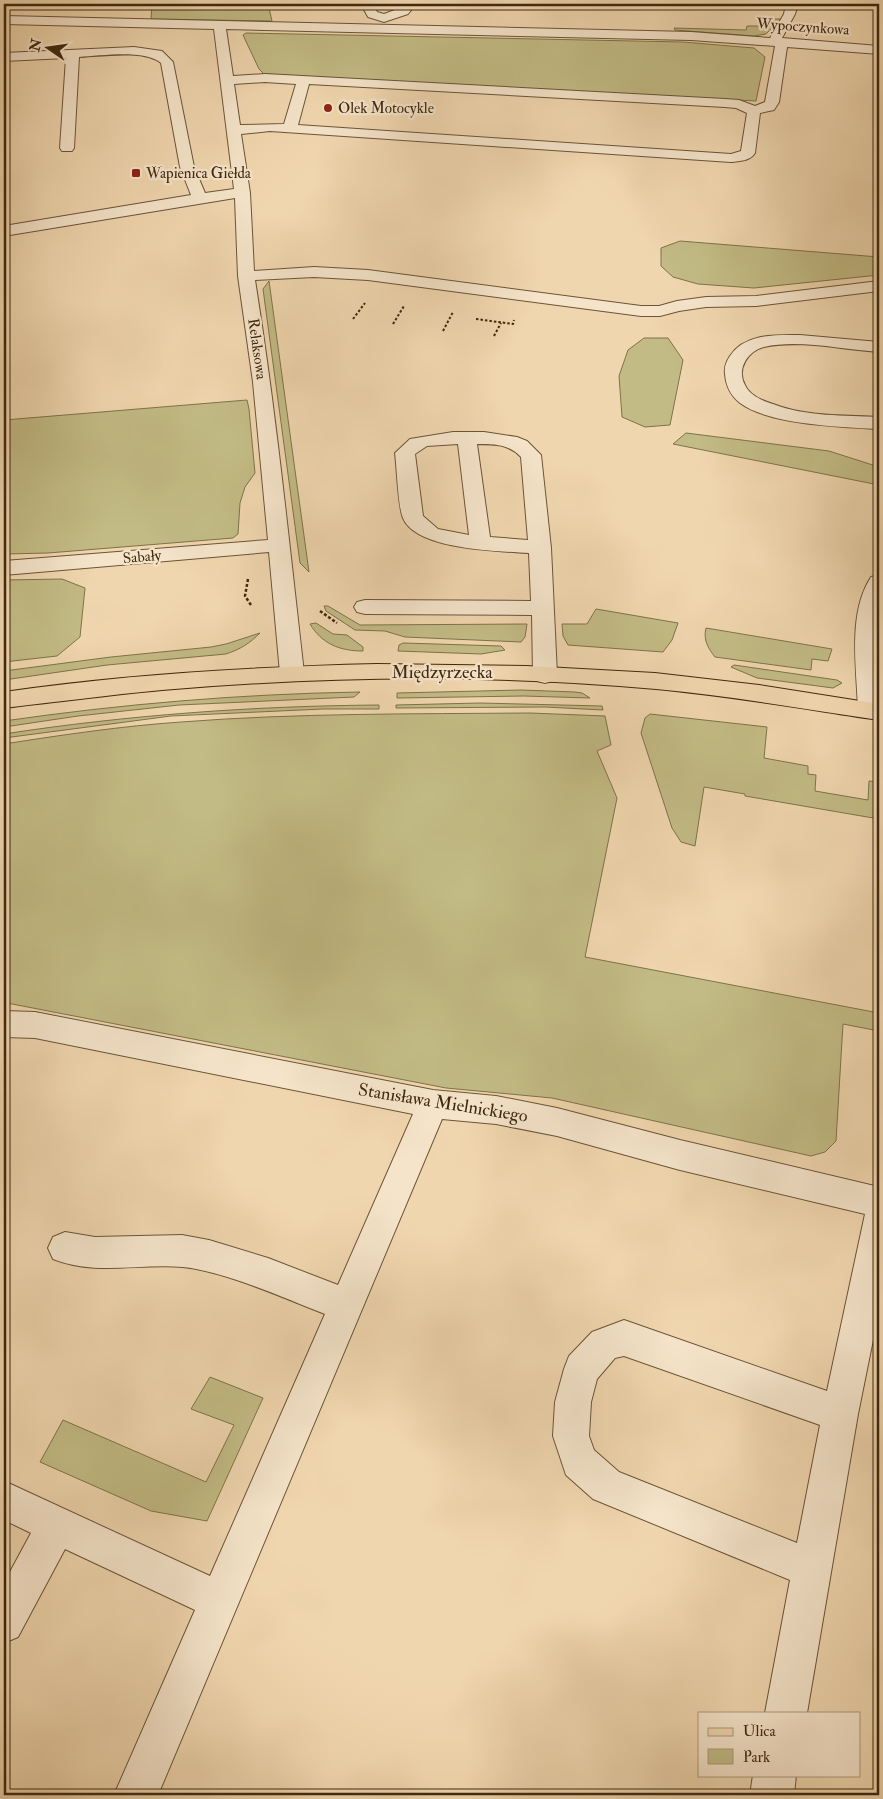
<svg xmlns="http://www.w3.org/2000/svg" width="883" height="1799" font-family="'IM FELL Double Pica',serif">
<style>
.green{fill:#c2bb85;stroke:#80724a}
.lines{fill:none;stroke-linecap:round;stroke-linejoin:round}
.minor-casing{stroke:#6b5438;stroke-width:2}
.major-casing{stroke:#3f2810;stroke-width:2}
.path-far1{stroke:#3f2810;stroke-width:2;stroke-dasharray:2.5 2;stroke-linecap:butt}
.path{stroke:#3f2810;stroke-width:2.5;stroke-dasharray:3 2;stroke-linecap:butt}
.minor{fill:#f5e4ca;fill-rule:evenodd}
.major{fill:#f0d6ae;fill-rule:evenodd}
.poi-dot{fill:#8f2418;stroke:#f5e4ca;stroke-width:2}
.labels{text-anchor:middle;dominant-baseline:central;stroke-width:4.5;stroke-linejoin:round;paint-order:stroke}
.far-street-label{font-size:15px;fill:#3f2810;stroke:#f5e4ca}
.far-poi-label{font-size:15px;fill:#3f2810;stroke:#f5e4ca;text-anchor:start}
.street-label{font-size:18px;fill:#3f2810;stroke:#f5e4ca}
</style>
<rect width="100%" height="100%" fill="#f0d6ae"/>
<filter id="stains"><feTurbulence type="fractalNoise" baseFrequency=".004" numOctaves="4"/><feColorMatrix values="0 0 0 0 .2 0 0 0 0 .09 0 0 0 0 .02 0 0 0 .5 -.17"/></filter>
<radialGradient id="worn" r=".72"><stop offset=".6" stop-color="#630" stop-opacity="0"/><stop offset="1" stop-color="#630" stop-opacity=".3"/></radialGradient>
<g class="green">
<polygon points="152,4 268,4 272,21 151,19"/>
<polygon points="764,19 781,19 766,34 754,36 675,30 674,28 746,30 747,26 764,26"/>
<polygon points="246,33 683,42 754,48 765,57 756,101 264,74 259,69 243,35"/>
<polygon points="680,241 879,257 879,275 754,288 698,284 673,277 661,266 661,248"/>
<polygon points="269,281 309,572 300,563 263,289"/>
<polygon points="644,338 668,338 683,360 670,425 645,427 622,417 619,376 628,350"/>
<polygon points="247,400 249,409 255,473 245,487 240,503 238,534 233,538 48,553 4,554 4,420"/>
<polygon points="686,433 829,451 879,467 879,485 673,444"/>
<polygon points="62,579 85,588 80,637 57,656 4,662 4,580"/>
<polygon points="324,606 328,606 360,625 527,624 525,637 521,642 405,637 385,631 355,630 326,611"/>
<polygon points="596,609 678,623 672,640 663,652 568,645 563,636 562,624 587,624"/>
<path d="M316,623L333,634L347,635L363,647V651C340,651 322,644 310,624Z"/>
<path d="M706,628L832,649L828,661L812,659L811,670L715,657C708,648 703,640 706,628Z"/>
<path d="M260,633C250,643 241,649 226,654L107,665L4,680V671L111,657L211,647L226,644Z"/>
<polygon points="403,643 501,646 505,650 481,654 398,651 399,645"/>
<polygon points="734,665 837,680 842,683 833,688 757,678 731,667"/>
<polygon points="521,690 575,692 582,693 590,698 524,696 397,698 397,693"/>
<path d="M360,692L354,697L179,705L78,716L4,727V721C122,704 240,694 360,692Z"/>
<polygon points="480,703 602,706 603,710 545,707 396,708 396,705"/>
<path d="M379,705V709H323L171,716L4,738V734C128,715 253,706 379,705Z"/>
<path d="M530,713L605,716L611,745L597,751L617,798L585,957L879,1013V1031L843,1024L836,1141L825,1152L811,1156L552,1098L446,1088L7,1003L4,1000V744C62,735 122,726 181,722C297,713 413,714 530,713Z"/>
<polygon points="650,714 767,727 764,758 808,766 808,774 816,775 815,791 868,800 869,781 879,782 879,819 745,796 745,794 704,787 695,846 681,842 672,828 641,733 645,718"/>
<polygon points="210,1377 263,1398 207,1521 151,1511 40,1462 63,1420 206,1482 234,1425 191,1409"/>
</g>
<g class="lines">
<defs>
<g id="minor">
<polygon points="361,4 373,4 377,12 384,14 400,8 397,4 409,4 412,9 408,14 384,22 368,17"/>
<path d="M786,4H798L795,14L782,38L879,46V54L787,47L779,102L774,110L760,113L755,153C750,161 740,161 731,162L270,131L241,134L250,193L254,271L314,267L368,270L641,306H659L677,301L706,297L756,296L879,281V291L756,306L706,307L679,311L660,316H641L368,280L314,277L255,280C276,411 289,542 304,673L300,679L292,681L284,679L280,673L269,552L4,575V561L268,540L253,382L238,276L235,198L4,236V226L191,195L180,167L161,63C144,49 101,56 79,57L74,148L72,151H62L60,148L66,58L4,61V53L134,47L162,51L173,62L194,167L205,193L234,189L214,29L4,24V16L691,32L770,38L784,14ZM226,29L691,40L775,46L765,102L755,106L739,100L725,99L265,74L233,76ZM265,82L296,84L284,124L240,125L234,84ZM309,84L725,107L736,108L747,113L741,151L731,154L298,125Z"/>
<path d="M800,335L879,342V352C844,350 799,339 764,347C748,351 736,369 745,385C749,395 763,401 773,404C806,417 845,415 879,417V429C844,427 769,425 740,403C730,395 726,386 725,374C724,367 726,362 730,356C745,333 776,335 800,335Z"/>
<path d="M453,432H484L517,437L527,441L541,455L551,548L557,675L553,681L545,683L537,681L533,675L532,615L365,614L357,612L354,607L357,602L365,600L531,601L529,553C499,551 416,550 403,518C398,507 397,468 395,453L410,439ZM458,444L469,535L438,529L423,516L415,454L427,446ZM477,444C494,444 509,444 521,457L528,540L490,537Z"/>
<path d="M879,575V715L870,718L861,716L858,710C857,668 847,614 871,577Z"/>
<path d="M4,1011L35,1012L433,1090L496,1096L557,1108L680,1140L879,1187V1310L858,1414L807,1713H765L790,1580L593,1499L566,1475L553,1436L555,1402L564,1369L569,1356L592,1332L624,1320L827,1391L865,1214L680,1170L557,1136L496,1124L442,1119L158,1795H114L195,1610L65,1549L18,1637L4,1643V1583L31,1533L4,1520V1481L210,1576L325,1314C283,1298 227,1272 183,1267C139,1263 96,1276 53,1259L48,1248L53,1237L65,1232L95,1237L182,1235L209,1240L268,1258L338,1285L413,1114L35,1038L4,1037ZM624,1356L820,1425L797,1543L619,1472L594,1450L589,1436L591,1402L597,1379L615,1358Z"/>
<polygon points="753,1775 796,1775 794,1795 750,1795"/>
</g>
<path id="major" d="M377,664L527,666L655,673L759,685L879,704V720C805,709 731,696 656,689C493,674 325,676 162,690C109,695 56,702 4,708V692C127,674 252,667 377,664Z"/>
</defs>
<use href="#minor" class="minor-casing"/>
<use href="#major" class="major-casing"/>
<g class="path-far1">
<polyline points="353,319 365,303"/>
<polyline points="476,319 513,324 514,320"/>
<polyline points="393,324 404,306"/>
<polyline points="443,331 453,312"/>
<polyline points="494,336 501,323"/>
</g>
<g class="path">
<polyline points="248,579 245,596 251,605"/>
<polyline points="320,611 337,623"/>
</g>
<use href="#minor" class="minor"/>
<use href="#major" class="major"/>
</g>
<g class="poi-dot">
<circle cx="328" cy="108" r="5"/>
<rect x="131" y="168" width="10" height="10" rx="2.5"/>
</g>
<g class="labels">
<g class="far-street-label">
<text transform="translate(803 27) rotate(4)">Wypoczynkowa</text>
<text transform="translate(257 349) rotate(82)">Relaksowa</text>
<text transform="translate(142 557) rotate(-5)">Sabały</text>
</g>
<g class="far-poi-label">
<text x="338" y="108">Olek Motocykle</text>
<text x="146" y="173">Wapienica Giełda</text>
</g>
<g class="street-label">
<text x="442" y="672">Międzyrzecka</text>
<text transform="translate(443 1103) rotate(9)">Stanisława Mielnickiego</text>
</g>
</g>
<rect width="883" height="1799" fill="none" stroke="#f0d6ae" stroke-width="20"/>
<rect x="5" y="5" width="873" height="1789" fill="none" stroke="#3f2810" stroke-width="2.5"/>
<rect x="10" y="10" width="863" height="1779" fill="none" stroke="#3f2810"/>
<rect x="698" y="1712" width="162" height="65" fill="#f5e4ca" stroke="#ac9980"/>
<rect x="708" y="1728" width="25" height="8" fill="#f0d6ae" stroke="#ac9980"/>
<text x="743" y="1736" font-size="15" fill="#3f2810">Ulica</text>
<rect x="708" y="1749" width="25" height="15" fill="#c2bb85" stroke="#ac9980"/>
<text x="743" y="1762" font-size="15" fill="#3f2810">Park</text>
<g transform="translate(48 48) rotate(283)" stroke="#f5e4ca" stroke-width="4" paint-order="stroke">
<path d="M0-4L9 19L0 12L-9 19Z" fill="#3f2810"/>
<text y="-8" font-size="14" font-weight="bold" text-anchor="middle" fill="#3f2810">N</text>
</g>
<rect width="100%" height="100%" filter="url(#stains)"/>
<rect width="100%" height="100%" fill="url(#worn)"/>
</svg>
